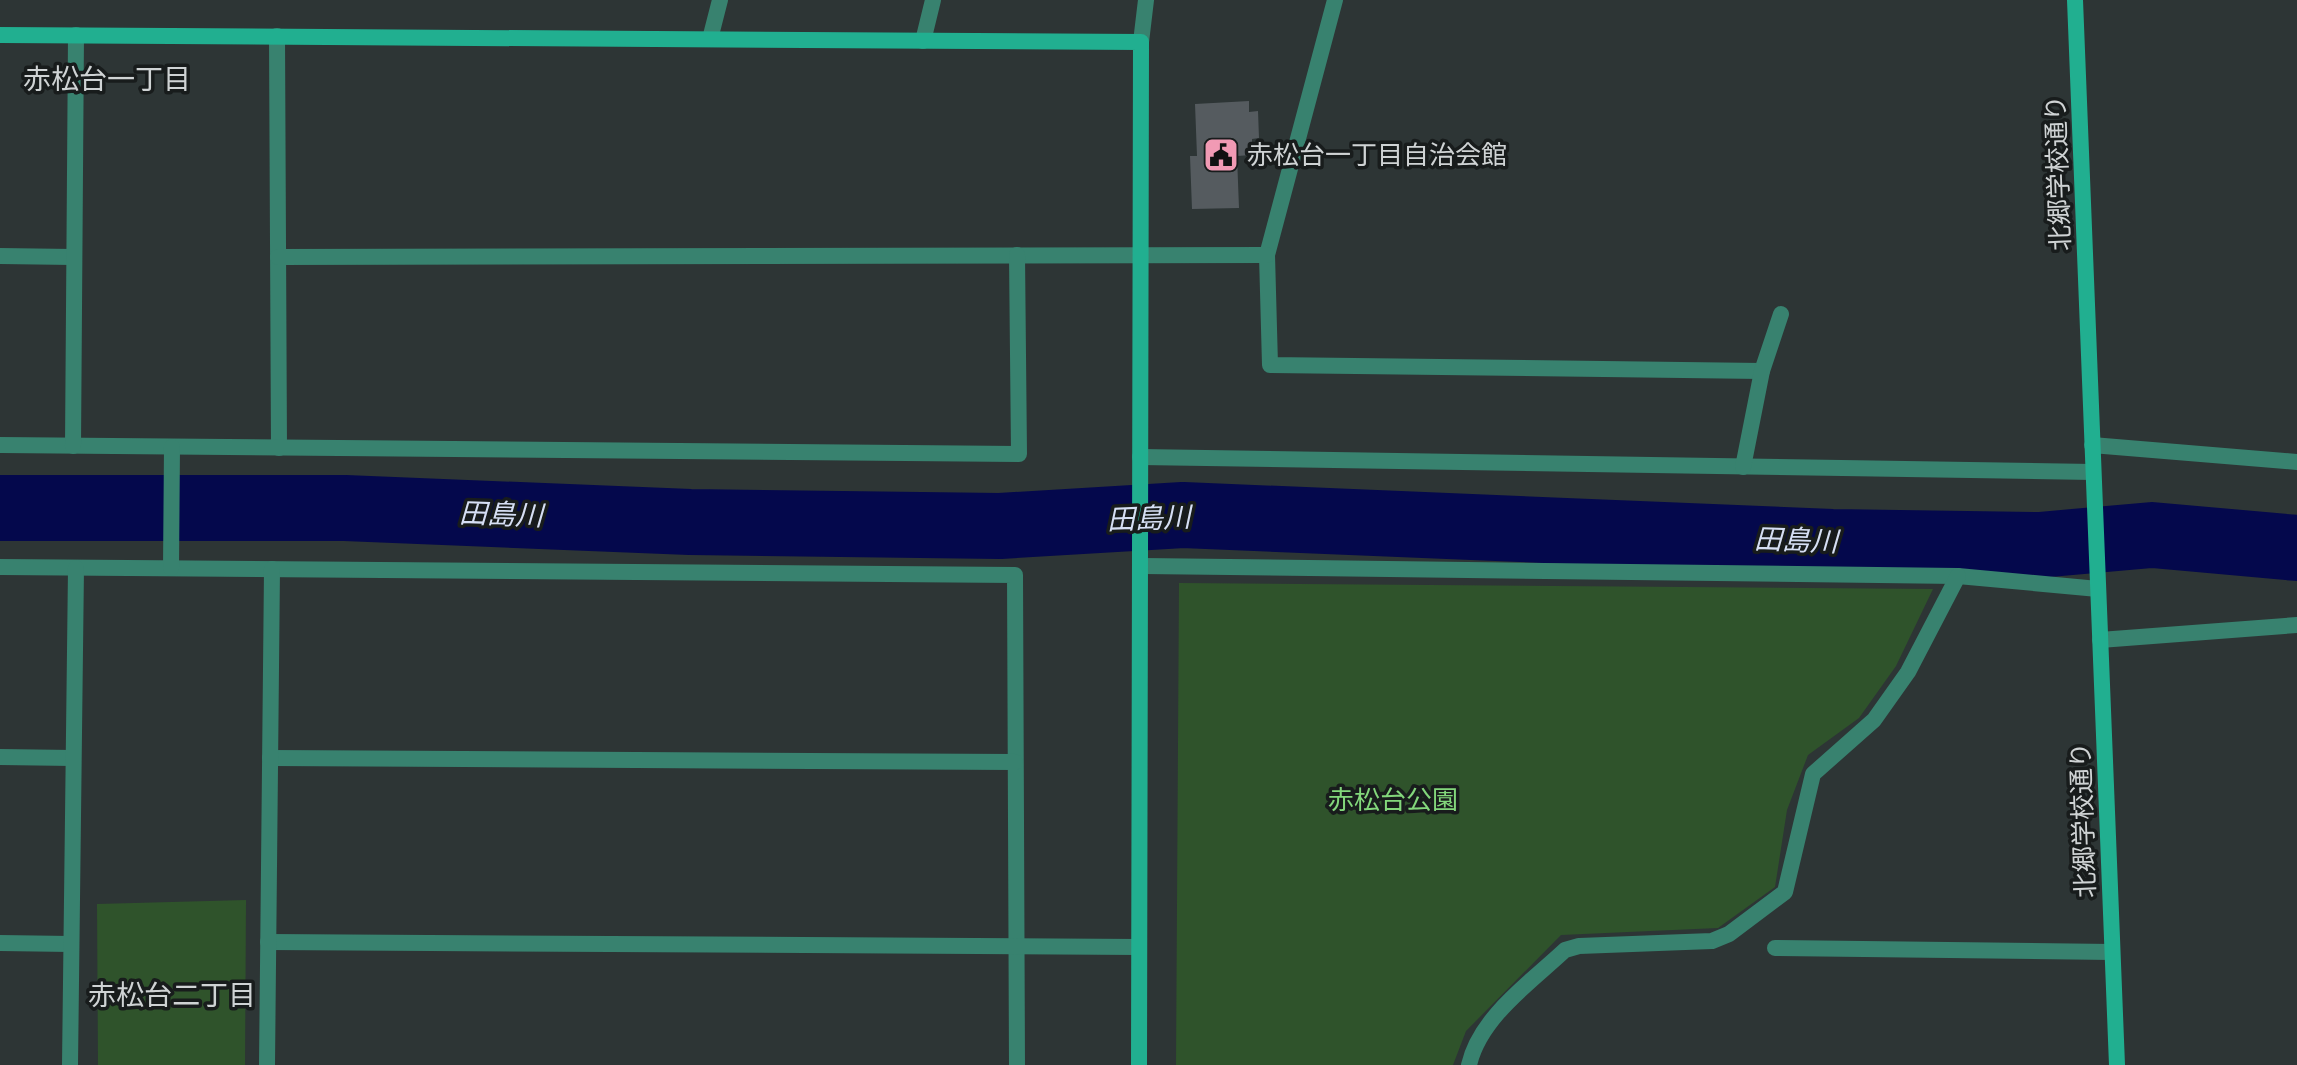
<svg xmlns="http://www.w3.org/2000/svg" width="2297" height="1065" font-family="Montserrat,'Noto Sans JP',sans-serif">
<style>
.green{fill:#2f532b}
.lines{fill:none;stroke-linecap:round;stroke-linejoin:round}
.river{stroke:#04084c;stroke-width:66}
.building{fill:#555b5f}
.street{stroke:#38826f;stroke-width:16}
.secondary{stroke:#21af90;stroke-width:16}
.labels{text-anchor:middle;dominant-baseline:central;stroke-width:7;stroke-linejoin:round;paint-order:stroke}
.poi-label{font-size:26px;fill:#cfd3d4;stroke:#181c1c;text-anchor:start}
.street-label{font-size:26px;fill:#cfd3d4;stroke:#181c1c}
.park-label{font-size:26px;fill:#83d77b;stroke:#181c1c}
.neighbourhood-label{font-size:28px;fill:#cfd3d4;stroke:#181c1c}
.water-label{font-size:28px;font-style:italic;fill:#d6dff4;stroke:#181c1c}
</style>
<rect width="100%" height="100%" fill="#2d3535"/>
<g class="green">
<polygon points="1179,583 1933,589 1896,666 1859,718 1808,755 1787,810 1775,887 1718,928 1561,935 1466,1031 1453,1065 1176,1065"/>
<polygon points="246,900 245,1065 98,1065 97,904"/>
</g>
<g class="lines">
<polyline class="river" points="0,508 345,508 690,522 1000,526 1183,515 1832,542 2039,545 2152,535 2297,548"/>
</g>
<polygon class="building" points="1249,101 1249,112 1258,111 1259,138 1252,139 1252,155 1237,156 1239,208 1192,209 1190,156 1197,156 1195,104"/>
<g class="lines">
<g class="street">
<polyline points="1335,0 1267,255 1270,365 1762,371"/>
<polyline points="277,36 279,448"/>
<polyline points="710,39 720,0"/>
<polyline points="923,41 933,0"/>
<polyline points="1141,42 1146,0"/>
<polyline points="0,256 73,257"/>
<polyline points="278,257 1267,255"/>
<polyline points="0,445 1019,454 1017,255"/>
<polyline points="2092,445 2297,462"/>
<polyline points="73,446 76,35"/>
<polyline points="1140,457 2093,472"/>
<polyline points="1743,467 1762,371 1781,314"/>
<polyline points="1143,566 1958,576 2098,589"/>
<polyline points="0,567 1015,575 1017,1065"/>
<polyline points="171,568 172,447"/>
<polyline points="2100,640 2297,625"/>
<polyline points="0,757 73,758"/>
<polyline points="270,758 1015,762"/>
<polyline points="268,942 1139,947"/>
<polyline points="0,943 71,944"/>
<polyline points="1775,948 2112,952"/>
<polyline points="70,1065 76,568"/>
<polyline points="267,1065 272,569"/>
<path d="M1469,1065C1480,1017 1531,982 1565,950L1579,946L1712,941L1729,934L1785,892L1813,774L1874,720L1908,672L1958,576"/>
</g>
<g class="secondary">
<polyline points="2075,0 2117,1065"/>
<polyline points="0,35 1141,42 1139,1065"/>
</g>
</g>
<defs>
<symbol id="civic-square" viewBox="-11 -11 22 22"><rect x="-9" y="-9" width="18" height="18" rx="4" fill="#f19ab4" stroke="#181c1c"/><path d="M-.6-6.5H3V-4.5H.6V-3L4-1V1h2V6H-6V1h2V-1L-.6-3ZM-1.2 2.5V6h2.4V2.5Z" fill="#111"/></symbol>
</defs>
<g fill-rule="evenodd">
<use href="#civic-square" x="1201" y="135" width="40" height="40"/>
</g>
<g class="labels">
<g class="poi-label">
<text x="1247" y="155">赤松台一丁目自治会館</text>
</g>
<g class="street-label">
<text transform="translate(2058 173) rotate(-92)">北郷学校通り</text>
<text transform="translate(2083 820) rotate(-92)">北郷学校通り</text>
</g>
<g class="park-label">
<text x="1393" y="800">赤松台公園</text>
</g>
<g class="neighbourhood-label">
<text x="107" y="79">赤松台一丁目</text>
<text x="172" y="995">赤松台二丁目</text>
</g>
<g class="water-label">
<text transform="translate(501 514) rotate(2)">田島川</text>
<text transform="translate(1149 518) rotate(-2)">田島川</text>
<text transform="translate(1796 540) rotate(2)">田島川</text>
</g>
</g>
</svg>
